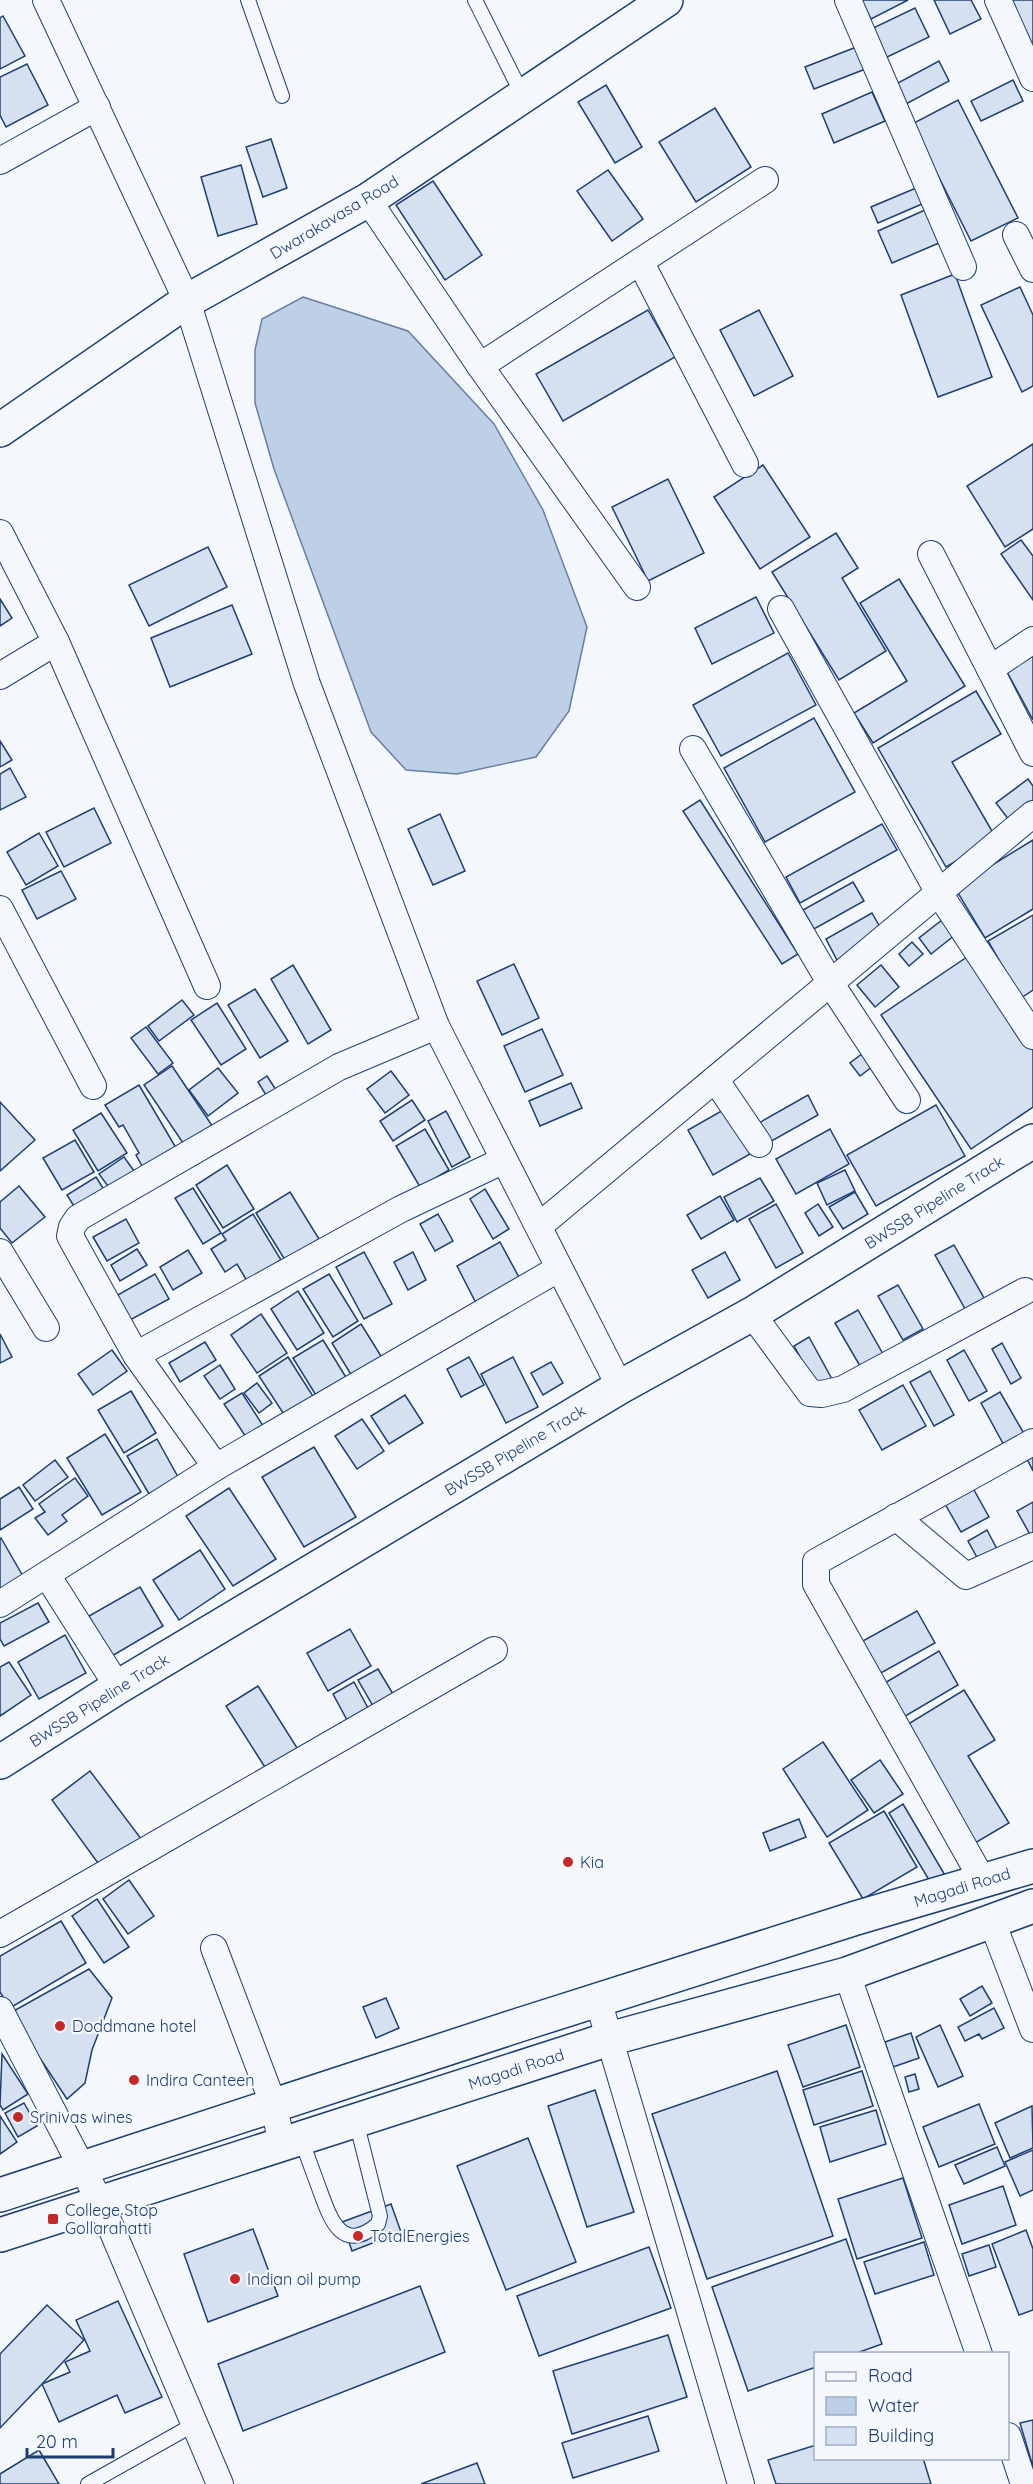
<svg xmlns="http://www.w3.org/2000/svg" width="1033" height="2484" font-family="Quicksand,sans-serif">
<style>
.water{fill:#bed0e5;stroke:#687fa3;stroke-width:1.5}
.building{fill:#d5e0f0;stroke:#1d3f73;stroke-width:1.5}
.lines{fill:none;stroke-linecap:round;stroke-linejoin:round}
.lane-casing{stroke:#1d3f73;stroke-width:16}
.street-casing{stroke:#1d3f73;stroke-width:28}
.secondary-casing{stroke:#1d3f73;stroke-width:36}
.primary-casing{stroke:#1d3f73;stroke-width:36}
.lane{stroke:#f4f7fb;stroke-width:14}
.street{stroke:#f4f7fb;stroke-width:26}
.secondary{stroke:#f4f7fb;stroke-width:33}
.primary{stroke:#f4f7fb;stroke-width:33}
.poi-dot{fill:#c62828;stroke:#f4f7fb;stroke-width:2}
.labels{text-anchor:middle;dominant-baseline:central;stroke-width:4.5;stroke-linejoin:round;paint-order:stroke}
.street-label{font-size:16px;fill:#1d3f73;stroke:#f4f7fb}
.poi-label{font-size:16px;fill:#1d3f73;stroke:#f4f7fb;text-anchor:start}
</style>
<rect width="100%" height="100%" fill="#f4f7fb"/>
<polygon class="water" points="303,297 408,331 494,424 543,510 587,627 569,711 536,757 457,774 406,770 371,732 274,469 255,403 255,350 262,319"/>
<g class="building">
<polygon points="861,0 908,0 871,19"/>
<polygon points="934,0 971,0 981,19 950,34"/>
<polygon points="1009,0 1033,0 1033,42 1028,44"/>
<polygon points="915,8 929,37 883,59 869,30"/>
<polygon points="3,16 25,56 0,69 0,18"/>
<polygon points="859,46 868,68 814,89 805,67"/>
<polygon points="939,61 949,81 906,104 896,84"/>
<polygon points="27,64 48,105 6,127 0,115 0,77"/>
<polygon points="1013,80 1023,101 981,121 971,101"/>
<polygon points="606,85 642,147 615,163 578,102"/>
<polygon points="872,92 885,121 834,143 822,114"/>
<polygon points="958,100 1018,218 971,241 912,124"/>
<polygon points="715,108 751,167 696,202 659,142"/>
<polygon points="271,139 287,188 263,197 246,147"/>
<polygon points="241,165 257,224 218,236 201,177"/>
<polygon points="608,170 643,219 612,241 577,191"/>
<polygon points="433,181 482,255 445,280 396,205"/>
<polygon points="916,188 922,204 878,223 871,207"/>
<polygon points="925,210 939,243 892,263 878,231"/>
<polygon points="955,274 992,377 938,397 901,295"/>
<polygon points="1020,287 1033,315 1033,386 1022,392 981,305"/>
<polygon points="648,310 675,357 563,421 536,374"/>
<polygon points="759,310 793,376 754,396 720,330"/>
<polygon points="1033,444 1033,529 1005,547 967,486"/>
<polygon points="763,465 810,537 760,569 714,497"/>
<polygon points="668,479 704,553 648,581 612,507"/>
<polygon points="836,533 858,568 842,578 886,651 839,680 772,572"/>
<polygon points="1021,540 1033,556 1033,600 1001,554"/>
<polygon points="208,547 227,587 149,626 129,585"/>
<polygon points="899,579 965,686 873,743 854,713 907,681 860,603"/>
<polygon points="756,597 774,633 712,664 695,628"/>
<polygon points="0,599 12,618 0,626"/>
<polygon points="232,605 252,654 170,687 151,638"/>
<polygon points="788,653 816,705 721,756 693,705"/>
<polygon points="1033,655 1033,720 1006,670"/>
<polygon points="976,691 1001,734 952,762 996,838 946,867 878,748"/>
<polygon points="814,718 855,792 765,842 724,768"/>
<polygon points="0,741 12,760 0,767"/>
<polygon points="10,768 26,797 0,810 0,774"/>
<polygon points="1028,779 1033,786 1033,802 1009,820 996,803"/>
<polygon points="700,800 798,954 782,964 683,811"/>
<polygon points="94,808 111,843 64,867 46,832"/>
<polygon points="440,814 465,871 433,885 408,829"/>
<polygon points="882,824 897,850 800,903 786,877"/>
<polygon points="39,833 58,866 26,885 7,852"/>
<polygon points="1033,840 1033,909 985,938 955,888"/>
<polygon points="61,871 76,899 37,919 22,890"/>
<polygon points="853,882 864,901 814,929 803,910"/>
<polygon points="872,913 885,936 838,962 826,939"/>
<polygon points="1033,915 1033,990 1021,998 988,941"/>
<polygon points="942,920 955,935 931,954 919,938"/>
<polygon points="912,942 923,954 909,966 899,954"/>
<polygon points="970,955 1033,1049 1033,1107 971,1149 881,1015"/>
<polygon points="514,964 539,1018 502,1035 477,981"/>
<polygon points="293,965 331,1030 308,1044 271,979"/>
<polygon points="881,965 899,987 875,1007 857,985"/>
<polygon points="255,989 288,1041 260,1058 228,1005"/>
<polygon points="182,1000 194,1015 159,1041 148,1026"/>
<polygon points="217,1003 246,1049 221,1065 191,1020"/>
<polygon points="146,1027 173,1063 158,1074 131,1038"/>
<polygon points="542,1029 563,1075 525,1092 504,1046"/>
<polygon points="867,1050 877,1063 860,1076 850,1063"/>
<polygon points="172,1066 213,1127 185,1146 144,1085"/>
<polygon points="218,1068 238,1093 208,1116 189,1090"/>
<polygon points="391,1071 409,1095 385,1113 367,1089"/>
<polygon points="267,1076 278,1093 269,1100 258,1082"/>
<polygon points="571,1083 582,1108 540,1126 529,1101"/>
<polygon points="139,1085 179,1153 146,1173 136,1155 139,1153 123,1125 119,1127 105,1105"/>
<polygon points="808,1095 818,1115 768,1143 757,1124"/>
<polygon points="412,1100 425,1120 393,1141 380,1121"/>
<polygon points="0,1102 35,1140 0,1171"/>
<polygon points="936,1105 965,1156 876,1206 847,1155"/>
<polygon points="725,1109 750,1154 713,1175 688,1130"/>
<polygon points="446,1111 470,1157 452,1167 428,1121"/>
<polygon points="101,1113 127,1153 98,1171 73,1130"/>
<polygon points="425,1129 449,1170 420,1187 396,1146"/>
<polygon points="830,1129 849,1164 796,1194 776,1159"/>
<polygon points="75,1140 94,1172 62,1190 43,1158"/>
<polygon points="124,1157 137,1175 113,1193 99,1174"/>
<polygon points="227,1165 254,1209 223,1228 196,1185"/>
<polygon points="845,1170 855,1191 827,1205 817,1183"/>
<polygon points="96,1177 106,1193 77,1211 67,1195"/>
<polygon points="760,1178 774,1201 737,1222 724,1197"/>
<polygon points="19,1186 45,1217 12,1243 0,1228 0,1202"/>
<polygon points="193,1188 221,1233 203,1244 175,1198"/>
<polygon points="485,1189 509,1229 493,1239 470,1199"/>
<polygon points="290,1192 319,1239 285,1260 256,1213"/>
<polygon points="855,1192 868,1214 843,1229 829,1207"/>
<polygon points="720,1196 734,1220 701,1239 687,1215"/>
<polygon points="776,1204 803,1253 776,1268 749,1219"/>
<polygon points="818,1204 833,1227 819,1236 805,1213"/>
<polygon points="253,1214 281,1260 247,1281 237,1264 225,1272 211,1249 226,1240 222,1234"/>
<polygon points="438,1214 453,1241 435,1251 420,1224"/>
<polygon points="126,1219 139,1243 107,1261 93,1237"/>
<polygon points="500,1242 521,1281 477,1305 457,1266"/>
<polygon points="954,1245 988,1305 969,1316 935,1255"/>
<polygon points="137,1249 147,1265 120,1281 111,1265"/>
<polygon points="188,1250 202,1273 173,1290 160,1267"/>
<polygon points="364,1252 392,1304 364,1319 336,1267"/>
<polygon points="413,1252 426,1280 408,1290 394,1262"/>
<polygon points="725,1252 740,1280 708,1298 692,1270"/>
<polygon points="155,1274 169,1299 130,1320 116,1296"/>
<polygon points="329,1274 358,1321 333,1337 303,1289"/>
<polygon points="898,1285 923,1329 903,1340 878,1296"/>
<polygon points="298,1291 324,1333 297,1350 271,1309"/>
<polygon points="858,1310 883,1354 860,1366 835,1323"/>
<polygon points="261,1314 287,1353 257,1373 231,1335"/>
<polygon points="361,1324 386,1364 356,1383 332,1343"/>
<polygon points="0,1334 12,1357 0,1363"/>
<polygon points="809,1337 833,1381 818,1389 794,1346"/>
<polygon points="323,1340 352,1387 322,1405 293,1358"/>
<polygon points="205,1342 216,1360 180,1382 169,1363"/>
<polygon points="1002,1343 1021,1378 1011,1384 992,1349"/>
<polygon points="112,1350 127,1371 93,1395 78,1374"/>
<polygon points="964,1350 987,1391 969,1401 947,1360"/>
<polygon points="288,1357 316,1401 287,1419 259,1376"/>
<polygon points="469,1357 484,1385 461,1397 447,1369"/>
<polygon points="513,1357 538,1407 506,1423 481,1374"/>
<polygon points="551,1362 563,1383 543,1395 531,1373"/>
<polygon points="220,1365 235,1389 220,1399 204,1376"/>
<polygon points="930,1371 954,1415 934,1426 910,1382"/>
<polygon points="257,1383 272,1403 259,1413 244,1393"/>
<polygon points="903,1385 926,1426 882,1450 859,1410"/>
<polygon points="131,1391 156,1433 124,1453 98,1410"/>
<polygon points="1000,1392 1026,1437 1006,1449 981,1403"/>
<polygon points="242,1393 267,1432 250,1443 224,1404"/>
<polygon points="405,1395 423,1423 389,1444 371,1416"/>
<polygon points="362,1419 384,1451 357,1469 335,1436"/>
<polygon points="105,1434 141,1492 102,1515 67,1458"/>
<polygon points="157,1439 178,1477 149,1494 127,1456"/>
<polygon points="314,1447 356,1517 304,1547 262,1477"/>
<polygon points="1033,1453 1033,1471 1026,1457"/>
<polygon points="55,1460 68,1477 35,1501 23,1485"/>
<polygon points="75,1478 88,1496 62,1515 67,1521 48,1535 35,1518 45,1512 39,1504"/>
<polygon points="969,1481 989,1517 961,1532 941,1497"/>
<polygon points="19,1487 33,1509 0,1530 0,1499"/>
<polygon points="229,1488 276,1559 233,1586 186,1516"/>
<polygon points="1033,1502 1033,1540 1017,1511"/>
<polygon points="987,1530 998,1551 979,1561 968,1541"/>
<polygon points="1,1538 24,1578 0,1592 0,1539"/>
<polygon points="200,1550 225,1589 179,1620 153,1580"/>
<polygon points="140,1587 163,1626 112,1656 89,1616"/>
<polygon points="38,1603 49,1622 4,1646 0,1639 0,1623"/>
<polygon points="917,1611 935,1643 879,1674 861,1642"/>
<polygon points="350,1629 371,1666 328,1691 307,1653"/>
<polygon points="65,1635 86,1673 39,1699 18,1662"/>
<polygon points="939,1651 958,1685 902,1718 883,1684"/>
<polygon points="9,1662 31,1695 0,1716 0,1667"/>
<polygon points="378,1669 393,1694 373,1706 358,1680"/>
<polygon points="354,1682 368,1708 347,1720 333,1694"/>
<polygon points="258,1686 299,1751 268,1772 226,1706"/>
<polygon points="964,1690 995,1740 968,1756 1009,1823 975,1843 905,1726"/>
<polygon points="823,1742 868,1810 827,1837 783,1769"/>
<polygon points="880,1760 903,1794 874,1813 851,1780"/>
<polygon points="90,1771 142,1840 103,1870 52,1800"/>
<polygon points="903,1804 949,1882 935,1890 889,1813"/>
<polygon points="884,1811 917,1867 863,1899 829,1843"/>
<polygon points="799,1819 806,1837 770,1851 763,1833"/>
<polygon points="129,1880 154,1916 128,1934 103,1899"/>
<polygon points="97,1899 129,1947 104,1963 72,1916"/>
<polygon points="61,1921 86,1963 10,2008 0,1992 0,1956"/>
<polygon points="89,1969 112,1998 92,2050 85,2083 67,2099 10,2013"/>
<polygon points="982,1986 992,2003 970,2016 960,1999"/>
<polygon points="386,1998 399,2028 376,2038 363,2007"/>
<polygon points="994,2008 1004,2028 982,2039 979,2034 965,2041 958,2027"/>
<polygon points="846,2025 860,2067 803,2087 788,2045"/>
<polygon points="940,2025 963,2076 938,2087 916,2037"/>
<polygon points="911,2033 919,2058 893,2067 885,2042"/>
<polygon points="2,2054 28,2094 3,2110 0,2105"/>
<polygon points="777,2071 833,2236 707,2279 652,2114"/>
<polygon points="862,2071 873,2106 814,2125 803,2090"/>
<polygon points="915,2074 919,2089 909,2092 905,2077"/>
<polygon points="595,2090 634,2212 587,2227 548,2106"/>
<polygon points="24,2103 37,2126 18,2137 5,2113"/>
<polygon points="979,2104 995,2144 939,2167 923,2127"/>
<polygon points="1032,2106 1033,2148 1010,2158 995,2123"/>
<polygon points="876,2110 886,2144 830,2162 820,2127"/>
<polygon points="0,2116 17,2142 0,2154"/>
<polygon points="528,2138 576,2262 506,2290 457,2166"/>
<polygon points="997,2147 1005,2166 964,2184 955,2165"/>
<polygon points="1033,2150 1033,2190 1020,2196 1005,2162"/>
<polygon points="903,2178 922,2238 857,2259 838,2199"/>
<polygon points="1003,2186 1016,2225 962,2244 949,2205"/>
<polygon points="391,2204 401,2232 352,2251 342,2222"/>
<polygon points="253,2229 278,2296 208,2322 184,2254"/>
<polygon points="1026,2230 1033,2249 1033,2310 1019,2315 992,2244"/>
<polygon points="846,2239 882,2344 854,2354 816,2354 816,2367 748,2391 712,2287"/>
<polygon points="924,2242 934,2275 875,2294 864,2262"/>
<polygon points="989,2245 996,2267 969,2276 962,2254"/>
<polygon points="649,2247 671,2308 539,2356 517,2296"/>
<polygon points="420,2286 445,2352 243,2431 218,2364"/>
<polygon points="118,2301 162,2397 125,2413 117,2395 59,2422 42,2384 70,2372 65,2362 90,2351 76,2320"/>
<polygon points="47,2305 84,2340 0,2428 0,2354"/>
<polygon points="668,2335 687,2397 572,2434 553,2371"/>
<polygon points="648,2416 659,2451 573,2478 562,2443"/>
<polygon points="1033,2420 1033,2467 1020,2423"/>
<polygon points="816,2445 816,2458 923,2458 931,2484 776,2484 768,2460"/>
<polygon points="39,2450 59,2484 0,2484 0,2474"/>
<polygon points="477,2463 485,2484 421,2484"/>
</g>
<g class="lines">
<defs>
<g id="lane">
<polyline points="248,0 282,96"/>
<polyline points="475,0 522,94"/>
<path d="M301,2139C307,2155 313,2172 319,2188C330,2218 341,2255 378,2224L380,2216L356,2121"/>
<polyline points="88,2484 193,2425"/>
</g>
<g id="street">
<polyline points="46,0 187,301 307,684 436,1026 620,1387"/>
<polyline points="848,0 963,267"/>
<polyline points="998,0 1033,78"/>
<polyline points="0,161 97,107"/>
<polyline points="368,200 480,366 637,587"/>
<polyline points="1016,235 1033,269"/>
<polyline points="641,263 745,464"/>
<polyline points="480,366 765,180"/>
<polyline points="0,533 56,642 0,676"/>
<polyline points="931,554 990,669 1033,640"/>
<polyline points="781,609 939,893 1033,1036"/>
<polyline points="56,642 207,986"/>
<polyline points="990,669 1033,753"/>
<polyline points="693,749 831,984 907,1100"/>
<polyline points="0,909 93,1086"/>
<polyline points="715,1079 759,1144"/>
<polyline points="539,1226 1033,814"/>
<polyline points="0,1252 46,1328"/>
<polyline points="752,1314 810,1393 822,1394 843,1389 1025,1291"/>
<polyline points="136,1355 401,1209 502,1161"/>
<polyline points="216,1467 136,1355 70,1236 72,1227 78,1218 339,1067 436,1026"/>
<polyline points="896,1517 966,1576 1033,1546"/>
<polyline points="47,1575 118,1687"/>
<polyline points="0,1604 216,1467 558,1269"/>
<polyline points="983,1881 816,1584 816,1562 1033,1442"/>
<polyline points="991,1919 1033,2029"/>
<polyline points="0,1934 494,1650"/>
<polyline points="214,1948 274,2106 282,2145"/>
<polyline points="847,1974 979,2354"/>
<polyline points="598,2000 741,2484"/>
<polyline points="0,2010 101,2204 220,2484"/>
<polyline points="1008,2436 1024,2484"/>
</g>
<g id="secondary">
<polyline points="0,430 187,301 368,200 666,0"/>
<polyline points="0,1762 118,1687 620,1387 752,1314 1033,1141"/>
</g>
<g id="primary">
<polyline points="0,2195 519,2025 856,1918 1033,1866"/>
<polyline points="0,2235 609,2039 847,1974 1033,1906"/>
</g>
</defs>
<use href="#lane" class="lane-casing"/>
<use href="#street" class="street-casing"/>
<use href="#secondary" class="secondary-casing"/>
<use href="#primary" class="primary-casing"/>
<use href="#lane" class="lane"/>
<use href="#street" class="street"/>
<use href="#secondary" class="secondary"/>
<use href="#primary" class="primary"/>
</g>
<g class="poi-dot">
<circle cx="568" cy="1862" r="6"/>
<circle cx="60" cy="2026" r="6"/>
<circle cx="134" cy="2080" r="6"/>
<circle cx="18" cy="2117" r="6"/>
<rect x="47" y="2213" width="12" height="12" rx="3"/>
<circle cx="358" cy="2236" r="6"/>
<circle cx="235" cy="2279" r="6"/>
</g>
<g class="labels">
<g class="street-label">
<text transform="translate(334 217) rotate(-31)">Dwarakavasa Road</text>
<text transform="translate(934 1202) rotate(-32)">BWSSB Pipeline Track</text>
<text transform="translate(515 1450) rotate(-31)">BWSSB Pipeline Track</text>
<text transform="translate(99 1700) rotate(-32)">BWSSB Pipeline Track</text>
<text transform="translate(962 1887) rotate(-17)">Magadi Road</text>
<text transform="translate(516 2069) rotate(-18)">Magadi Road</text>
</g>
<g class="poi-label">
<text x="580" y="1862">Kia</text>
<text x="72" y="2026">Doddmane hotel</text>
<text x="146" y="2080">Indira Canteen</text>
<text x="30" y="2117">Srinivas wines</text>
<text x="65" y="2210">College Stop<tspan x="65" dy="18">Gollarahatti</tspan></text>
<text x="370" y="2236">TotalEnergies</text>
<text x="247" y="2279">Indian oil pump</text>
</g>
</g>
<rect x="814" y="2352" width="195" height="108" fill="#f4f7fb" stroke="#9eadc5" stroke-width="1.5"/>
<rect x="826" y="2372" width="30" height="9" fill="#f4f7fb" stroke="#9eadc5" stroke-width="1.5"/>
<text x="868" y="2382" font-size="18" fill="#1d3f73">Road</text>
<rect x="826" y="2397" width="30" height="18" fill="#bed0e5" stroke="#9eadc5" stroke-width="1.5"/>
<text x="868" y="2412" font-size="18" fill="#1d3f73">Water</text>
<rect x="826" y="2427" width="30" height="18" fill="#d5e0f0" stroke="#9eadc5" stroke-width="1.5"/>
<text x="868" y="2442" font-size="18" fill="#1d3f73">Building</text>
<path d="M27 2448v9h86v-9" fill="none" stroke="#1d3f73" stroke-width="3"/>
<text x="36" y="2448" font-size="18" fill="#1d3f73" stroke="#f4f7fb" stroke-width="4.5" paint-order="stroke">20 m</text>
</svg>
